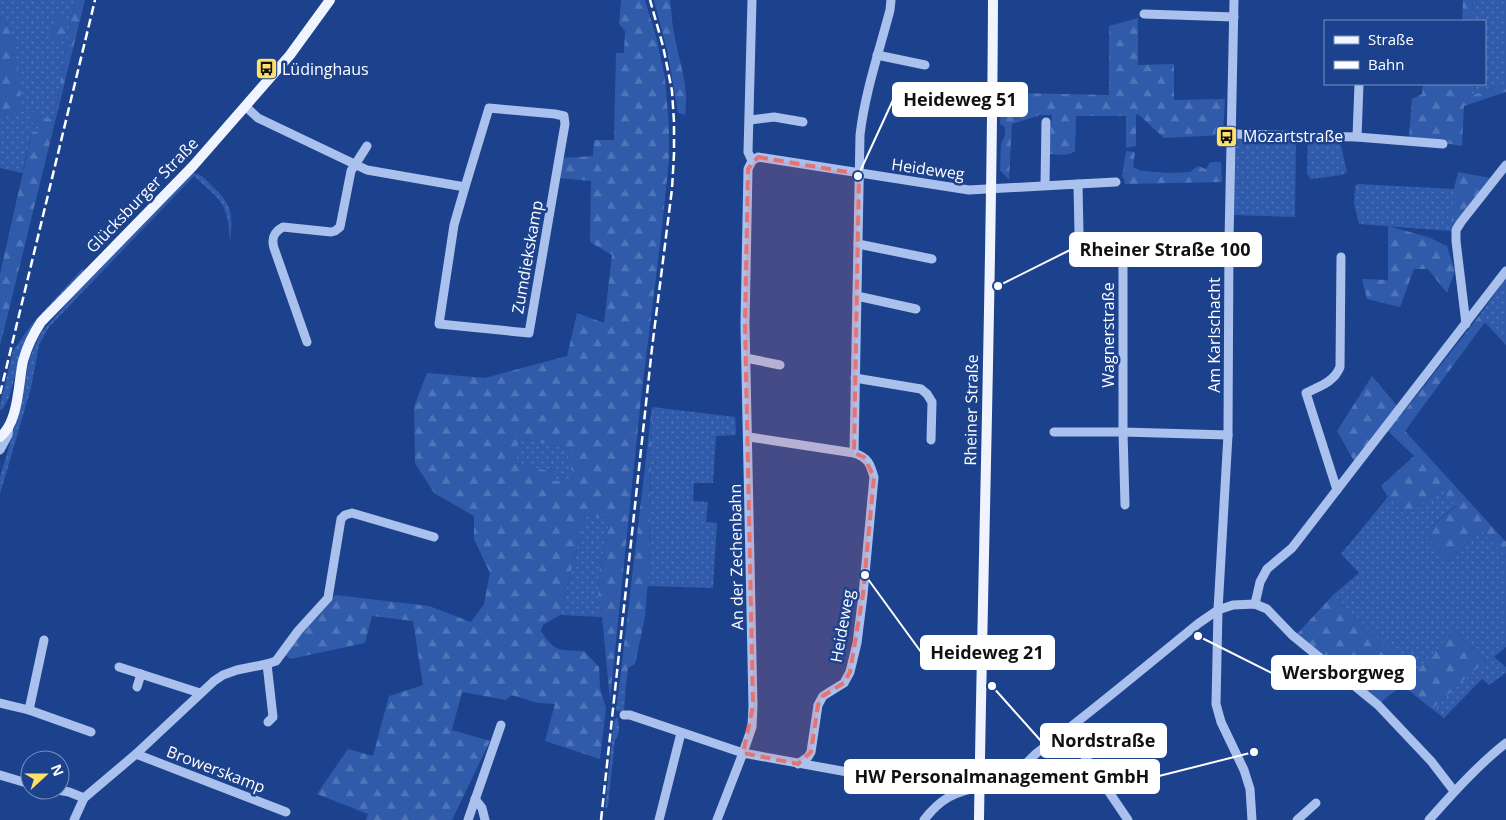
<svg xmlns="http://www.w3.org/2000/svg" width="1506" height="820" font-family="'Open Sans',sans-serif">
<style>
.grass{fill:url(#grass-dots)}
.forest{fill:url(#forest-firs);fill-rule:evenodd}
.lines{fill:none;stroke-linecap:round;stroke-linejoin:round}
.minor{stroke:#aac1ed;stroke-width:9}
.major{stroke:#f0f4ff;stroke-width:10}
.rail{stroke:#fff;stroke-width:2.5;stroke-dasharray:9 4;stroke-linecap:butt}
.marked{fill:#e47373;fill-opacity:0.2;stroke:#e47373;stroke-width:4;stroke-dasharray:10 6;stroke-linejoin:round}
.labels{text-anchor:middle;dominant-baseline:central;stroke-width:5;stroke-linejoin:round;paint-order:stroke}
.poi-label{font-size:16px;fill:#fff;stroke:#1d428d;text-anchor:start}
.street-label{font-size:16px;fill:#fff;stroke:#1d428d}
.leader{fill:none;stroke:#fff;stroke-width:2}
.callout-dot{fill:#fff;stroke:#1d428d;stroke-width:2}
.callout{fill:#fff;stroke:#fff;stroke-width:2}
.callout-label{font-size:18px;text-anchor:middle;font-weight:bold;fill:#111}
</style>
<defs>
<pattern id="grass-dots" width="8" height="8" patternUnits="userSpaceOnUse" patternTransform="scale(1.25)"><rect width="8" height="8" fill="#305bab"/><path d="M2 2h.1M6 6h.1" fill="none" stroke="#4f74b8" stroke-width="1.8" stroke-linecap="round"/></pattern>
<pattern id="forest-firs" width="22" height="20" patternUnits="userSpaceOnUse" patternTransform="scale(1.25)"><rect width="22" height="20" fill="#305bab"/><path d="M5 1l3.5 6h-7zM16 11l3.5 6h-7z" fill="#4f74b8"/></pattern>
</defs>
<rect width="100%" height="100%" fill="#1d428d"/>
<g class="grass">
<polygon points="0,0 74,0 67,45 53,120 31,112 37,126 41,128 40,131 32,132 22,173 0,168 0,115 15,113 8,26 0,18"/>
<polygon points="1473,0 1506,0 1506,84 1471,95 1472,84 1485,84 1485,21 1472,21"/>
<polygon points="1236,138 1294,139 1296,142 1295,217 1234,215"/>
<polygon points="1308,140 1340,142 1347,172 1342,175 1311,179 1307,174"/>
<path d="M193,173C202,174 206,180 212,186C233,205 233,215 230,242C228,202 222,202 194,176L49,327L39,345L31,388L0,494V477L13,433L30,357L40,334L74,295Z"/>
<polygon points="1358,184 1454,189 1451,231 1359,224 1354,203 1355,186"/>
<polygon points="83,268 84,271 50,306 19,363 9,397 3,409 0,410 0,405 13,351 31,325"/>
<polygon points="1506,278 1506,345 1479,316"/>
<polygon points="652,407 735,417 736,435 716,436 713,483 694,483 693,501 708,502 706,522 717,523 713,588 647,586 649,568"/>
<polygon points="520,438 568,449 573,481 554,481 554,472 517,464 515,460"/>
<polygon points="1440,488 1456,505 1424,533 1449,561 1481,530 1506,556 1506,647 1494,657 1506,667 1506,673 1489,685 1482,679 1444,718 1432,709 1486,660 1454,631 1415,674 1333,595 1359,573 1341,554 1388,497 1407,516"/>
<polygon points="585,516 610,518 599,573 598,602 601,606 602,617 560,615"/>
<polygon points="626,685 624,711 624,712 616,711 619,688"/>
<path d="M617,717C620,724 620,734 615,740L608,806L607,808H605L614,721Z"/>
</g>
<g class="forest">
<polygon points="74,0 85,0 0,346 0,274 32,132 39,131 41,128 28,120 31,112 53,120 67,45"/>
<path d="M621,0H645L657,40L665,78L669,126V160L661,237L641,398L610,700L601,606L598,602L599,573L610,518L585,516L560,615L543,625L541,631C555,653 560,650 584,651L599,667L600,688L606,708L600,759L545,741L555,704L538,703L511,695L506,700L462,692L452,730L490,741L452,820H366L368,814L317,794L348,749L373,756L389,696L423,685L413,621L372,616L365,643L290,659L283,653L319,610L335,595L429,606L471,622L484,604L490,573L474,539V516L434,493L415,463L414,407L427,373L485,378L567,356L577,313L604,323L612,255L590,242L591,181L559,178L562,158L593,156L594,140H614L616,53H624L625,31L619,24ZM520,438L568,449L573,481H554V472L517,464L515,460Z"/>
<path d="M654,0H670C672,9 671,18 673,27C677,57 690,84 685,115L678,113L668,54Z"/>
<polygon points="1463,0 1473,0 1472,21 1462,21"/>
<polygon points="60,15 65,17 68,31 64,39 55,42 50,41 49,35 56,17"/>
<polygon points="0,18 8,26 13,39 22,103 22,109 15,113 0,115"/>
<path d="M1138,18V65L1174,64V100L1225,99L1223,135L1164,138L1138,114L1136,115V146L1126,148V116H1076L1075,151C1069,157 1057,154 1049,154L1052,115H1040L1012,124L1009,180L1000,170L1001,144L1005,136V127L1000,124L1001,102L1012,100V93L1109,95V26Z"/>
<polygon points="1423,84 1472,84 1472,95 1506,84 1506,92 1464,106 1462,146 1409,137 1412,99 1422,94"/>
<polygon points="1126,151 1134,152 1135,153 1133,167 1141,171 1170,173 1190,172 1198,166 1206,169 1210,162 1221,162 1222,182 1125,184 1124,179 1122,176"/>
<polygon points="1458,172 1490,178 1455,227 1451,227 1454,189"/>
<polygon points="1388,226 1428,237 1447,246 1455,271 1447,293 1428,269 1414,269 1400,307 1367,299 1362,279 1388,280"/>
<polygon points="1479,316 1485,322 1405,431 1506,542 1506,556 1481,530 1449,561 1424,533 1456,506 1440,488 1407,516 1388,497 1381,486 1414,456 1389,432 1380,428 1354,461 1337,431 1372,376 1403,413"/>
<polygon points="652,407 649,568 645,617 635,664 628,668 626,685 619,688"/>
<polygon points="1333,595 1415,673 1454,631 1486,660 1432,709 1402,685 1381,702 1297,634"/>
</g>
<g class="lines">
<g class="minor">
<polyline points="1234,0 1229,240 1228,435 1218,610 1216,704 1221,722 1244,770 1250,789 1252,820"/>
<polyline points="1144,14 1234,17"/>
<polyline points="877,55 925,65"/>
<polyline points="245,106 258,118 367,170 465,187 454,225 439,324 529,333 565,124 564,116 555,114 489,108 465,187"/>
<polyline points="750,120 774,117 803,122"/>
<polyline points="1232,134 1357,137 1443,144"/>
<polyline points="1357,137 1359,84"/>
<polyline points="752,161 748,152 752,0"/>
<polyline points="1078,184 1116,182"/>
<polyline points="1045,185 1046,122"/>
<polyline points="858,244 932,259"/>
<polyline points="857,296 916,309"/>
<polyline points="1466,324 1456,241 1456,230 1461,222 1506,165"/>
<path d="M307,342L274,248C271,238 274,232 283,227L331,232L335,231L340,227L351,171L367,146"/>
<polyline points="746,358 780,365"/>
<polyline points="855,378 921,389 927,394 932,402 931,440"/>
<polyline points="1054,432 1123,432 1123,239"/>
<path d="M749,437L854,453C868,458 870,463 874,477L863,595L857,643L850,672L844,683L823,696L818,705L811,752L808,757L798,764"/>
<polyline points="0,450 8,435 9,426"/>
<path d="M854,453L860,135C865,92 879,52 890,10L891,0"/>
<path d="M1337,490L1306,393C1320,386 1334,382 1340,367L1341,257"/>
<polyline points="1125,505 1123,432 1228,435"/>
<polyline points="1255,604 1260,582 1267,569 1292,548 1506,271"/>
<polyline points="267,664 273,717 268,722"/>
<polyline points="119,667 200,693"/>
<polyline points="137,687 141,674"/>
<polyline points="0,703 29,710 91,732"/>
<polyline points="29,710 44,640"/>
<polyline points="624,715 630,715 743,753 853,773"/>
<polyline points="1067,730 1128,820"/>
<polyline points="136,754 286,812"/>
<polyline points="0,775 30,784"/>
<polyline points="58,790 69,792 84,798"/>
<polyline points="475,799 482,808 485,820"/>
<polyline points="74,820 84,798 136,754 214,681 223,675 237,670 267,664 276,661 298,631 328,598 341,519 345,515 352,513 434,537"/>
<polyline points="468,820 501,725"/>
<polyline points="659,820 681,733"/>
<polyline points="717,820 743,753 752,727 753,706 745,324 748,169 752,161 758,157 969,190 1078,184 1079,234 1081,237 1085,239 1177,237 1229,240"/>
<path d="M924,820C940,799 955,791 981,787C991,785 1002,784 1010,778C1021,771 1028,760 1038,752C1093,711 1146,666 1199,623L1218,610L1233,605L1255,604L1267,609L1292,635L1378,705L1431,761L1454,791"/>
<polyline points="1297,820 1316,803"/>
<path d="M1429,820C1453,793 1478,765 1506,743"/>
</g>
<g class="major">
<path d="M0,437C19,422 18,384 23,361C27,347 33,334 41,322L193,166L290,55L330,0"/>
<path d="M979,820C983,547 992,273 993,0"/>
</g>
<g class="rail">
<polyline points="0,394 95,0"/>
<polyline points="601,820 652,348 672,189 674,154 674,122 672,91 663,46 650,0"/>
</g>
</g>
<path class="marked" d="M758,157L859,174L854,453L864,457L874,477L863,595L850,672L844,683L823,696L818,705L811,752L798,764L743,753L753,706L745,324L748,169Z"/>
<defs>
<symbol id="bus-square" viewBox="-11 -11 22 22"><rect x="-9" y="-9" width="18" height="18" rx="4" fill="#fde168" stroke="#1d428d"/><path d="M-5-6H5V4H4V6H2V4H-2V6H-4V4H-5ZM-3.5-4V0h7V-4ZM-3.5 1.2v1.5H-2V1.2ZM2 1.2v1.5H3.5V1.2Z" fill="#111"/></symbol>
</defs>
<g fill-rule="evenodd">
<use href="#bus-square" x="254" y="56" width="25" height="25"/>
<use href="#bus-square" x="1214" y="124" width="25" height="25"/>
</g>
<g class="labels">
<g class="poi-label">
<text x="282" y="69">Lüdinghaus</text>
<text x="1243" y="136">Mozartstraße</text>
</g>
<g class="street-label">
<text transform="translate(928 169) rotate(8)">Heideweg</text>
<text transform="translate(142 195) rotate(-46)">Glücksburger Straße</text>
<text transform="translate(527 257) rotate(-80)">Zumdiekskamp</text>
<text transform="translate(1108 335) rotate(-90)">Wagnerstraße</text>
<text transform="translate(1214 335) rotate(-90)">Am Karlschacht</text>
<text transform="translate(971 410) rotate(-89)">Rheiner Straße</text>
<text transform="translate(736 557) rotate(-91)">An der Zechenbahn</text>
<text transform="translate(842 626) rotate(-80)">Heideweg</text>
<text transform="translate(216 769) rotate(21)">Browerskamp</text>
</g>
</g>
<path class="leader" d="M858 176L893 100M998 286L1070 250M865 575L921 652M1198 636L1272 673M992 686L1041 741M1254 752L1159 776"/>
<g class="callout-dot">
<circle cx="858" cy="176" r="5"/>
<circle cx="998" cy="286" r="5"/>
<circle cx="865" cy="575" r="5"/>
<circle cx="1198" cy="636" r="5"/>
<circle cx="992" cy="686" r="5"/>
<circle cx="1254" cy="752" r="5"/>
</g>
<g class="callout">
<rect x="893" y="83" width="134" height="33" rx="5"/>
<rect x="1070" y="233" width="191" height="33" rx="5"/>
<rect x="921" y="636" width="133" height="33" rx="5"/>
<rect x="1272" y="656" width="143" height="33" rx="5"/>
<rect x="1041" y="724" width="125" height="33" rx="5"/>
<rect x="845" y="760" width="314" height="33" rx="5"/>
</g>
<g class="callout-label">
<text x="960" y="106">Heideweg 51</text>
<text x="1165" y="256">Rheiner Straße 100</text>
<text x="987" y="659">Heideweg 21</text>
<text x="1343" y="679">Wersborgweg</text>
<text x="1103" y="747">Nordstraße</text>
<text x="1002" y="783">HW Personalmanagement GmbH</text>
</g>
<rect x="1324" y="20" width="162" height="65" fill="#1d428d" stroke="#778ebb"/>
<rect x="1334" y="36" width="25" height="8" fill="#f0f4ff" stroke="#778ebb"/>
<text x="1368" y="45" font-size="15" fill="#ffffff">Straße</text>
<rect x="1334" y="61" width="25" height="8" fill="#ffffff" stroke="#778ebb"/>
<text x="1368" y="70" font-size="15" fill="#ffffff">Bahn</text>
<g transform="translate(45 775) rotate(69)"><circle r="24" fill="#1d428d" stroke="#778ebb"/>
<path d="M0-4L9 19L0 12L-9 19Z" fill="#fde168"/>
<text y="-8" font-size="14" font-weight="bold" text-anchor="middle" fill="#ffffff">N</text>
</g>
</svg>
